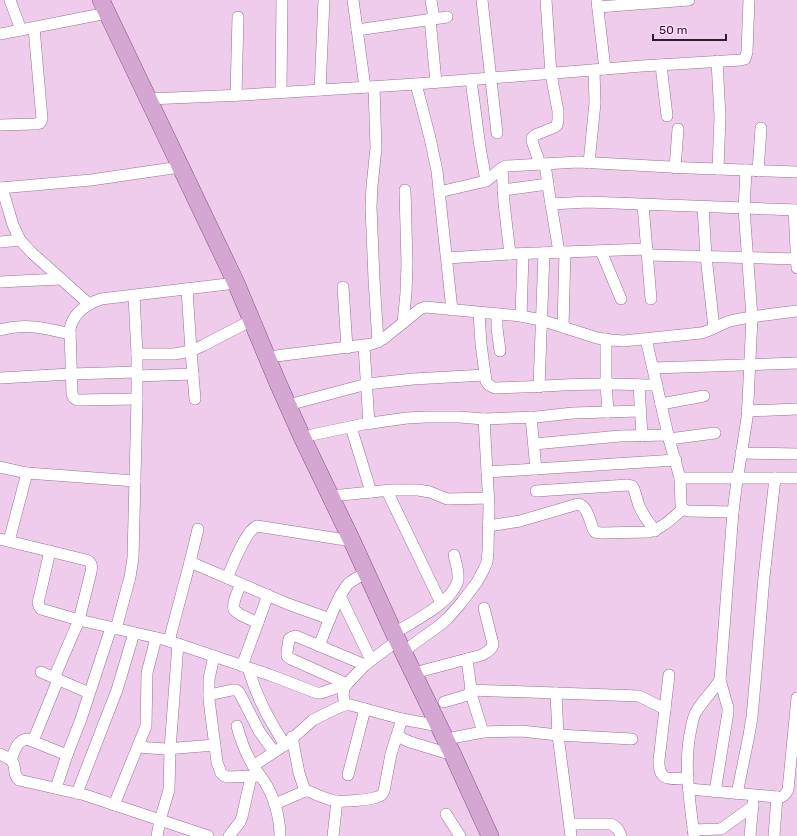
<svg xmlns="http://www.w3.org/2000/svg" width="797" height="836" font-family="Rubik,sans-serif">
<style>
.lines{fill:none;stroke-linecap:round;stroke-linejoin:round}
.street-casing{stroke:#947491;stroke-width:12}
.primary-casing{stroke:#875184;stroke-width:18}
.street{stroke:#fff;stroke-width:11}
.primary{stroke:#d4a7d2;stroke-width:17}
</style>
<rect width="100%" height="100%" fill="#efccec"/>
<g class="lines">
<defs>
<g id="street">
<polyline points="10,0 21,30"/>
<polyline points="353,0 365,87"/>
<polyline points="431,0 434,19"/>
<polyline points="482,0 497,133"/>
<polyline points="597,1 605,69"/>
<polyline points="598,7 689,0"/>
<polyline points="430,19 436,82"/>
<polyline points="357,30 447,17"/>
<polyline points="0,34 107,13"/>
<polyline points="717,61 720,117 718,169"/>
<polyline points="661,65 667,116"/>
<polyline points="471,80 480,147 486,181"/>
<polyline points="416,84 430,138 437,171 452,310"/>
<polyline points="374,87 376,148 372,186 371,207 374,279 378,342"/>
<polyline points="320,90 324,0"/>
<polyline points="281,92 282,0"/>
<polyline points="236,95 238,17"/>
<polyline points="148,99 243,95 416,84 642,66 741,60 745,59 747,52 749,0"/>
<polyline points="0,125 35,124 40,123 42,119 34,28"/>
<polyline points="589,163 595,103 594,70"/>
<polyline points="540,164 532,141 532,138 535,135 555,127 557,125 558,120 558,111 551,74 546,0"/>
<polyline points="545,164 549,192 559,252"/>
<polyline points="502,168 504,203 510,254"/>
<polyline points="675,168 678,129"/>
<polyline points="758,171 761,128"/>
<polyline points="0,188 91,180 180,167"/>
<polyline points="2,188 13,225 20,240 32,253 89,304"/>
<polyline points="503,190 548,184"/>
<path d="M439,192L486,181C493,177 498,169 506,166L578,162L689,168L718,169L797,172"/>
<polyline points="551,204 588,202 797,210"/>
<polyline points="643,205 651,299"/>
<polyline points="703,207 706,256 714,328"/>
<polyline points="794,210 797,268"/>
<polyline points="0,242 20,240"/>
<polyline points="601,251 621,299"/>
<polyline points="648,255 797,259"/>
<polyline points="447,258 510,254 647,249"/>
<polyline points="0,282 19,281 61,279"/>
<polyline points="343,287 347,348"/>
<polyline points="187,289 191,351 195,399"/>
<path d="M479,313L481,344L486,381C488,385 490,386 495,388C531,387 568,384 605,384C622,384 639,385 657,385"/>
<polyline points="497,314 497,328 500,351"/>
<polyline points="521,316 523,254"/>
<polyline points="403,323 406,293 407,264 405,190"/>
<polyline points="563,327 565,252"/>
<path d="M0,330C26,323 45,328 70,334"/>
<polyline points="606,339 606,384 608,412"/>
<polyline points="646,339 669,439 680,478 681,505 683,509 688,511 733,512"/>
<polyline points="364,346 369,424"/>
<polyline points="137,354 174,354 191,351 204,345 252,320"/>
<path d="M268,357L372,344L383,339L420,309L425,307L521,316L541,320L597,338L611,340L623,341L701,333C711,331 720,324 730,321C751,316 775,314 797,311"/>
<polyline points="653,368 797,363"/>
<polyline points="137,376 193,374"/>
<polyline points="0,378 71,374 137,372"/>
<polyline points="639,385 642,436"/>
<polyline points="539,387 544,253"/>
<path d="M137,399L77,400L74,398L72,394L70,329C73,313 87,304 101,299L236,283"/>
<polyline points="661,404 704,396"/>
<polyline points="288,405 367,384 413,379 485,375"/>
<polyline points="747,411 797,409"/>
<polyline points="531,417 536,469"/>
<polyline points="351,427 371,492"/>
<polyline points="302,437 364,424 407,418 426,417 459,417 484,419 536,417 573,413 640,411"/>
<polyline points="669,439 715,433"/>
<polyline points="534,444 620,436 668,435"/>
<polyline points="741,453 797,454"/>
<polyline points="0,467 27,473 135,481"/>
<polyline points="487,472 676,460"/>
<polyline points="680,478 797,478"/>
<polyline points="387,491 441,603"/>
<polyline points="536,491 628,485 632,486 634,489 639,506 645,517 655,531"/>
<polyline points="331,496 391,490 418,490 430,492 447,499 489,498"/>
<path d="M488,526L520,521L578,504C587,505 590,521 593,529L595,532L601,533L648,532C662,529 672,518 683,509"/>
<path d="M0,539L86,560C92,562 92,566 91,572L79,620L54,678"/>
<polyline points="9,541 27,473"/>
<polyline points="50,551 38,603 39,606 41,609 79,620 166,640 270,675 317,693 321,693 347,684"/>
<polyline points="190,562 288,604 330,619"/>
<path d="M227,578C233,565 245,531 257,526L352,541"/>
<path d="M241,584C238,592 232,601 234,610L241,615L258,623"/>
<polyline points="340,596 371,660"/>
<polyline points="116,629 130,577 133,558 137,399 137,354 134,296"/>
<path d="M394,633C413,622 453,602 458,580C459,572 456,563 454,555"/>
<polyline points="169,641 190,562 198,529"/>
<path d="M319,646C326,629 336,598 348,584C353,579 361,576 367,573"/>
<polyline points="404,651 440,625 448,618 462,602 477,582 484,569 487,562 488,551 489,506 484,419"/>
<polyline points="214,656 209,679 209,700 217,762 221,773 223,775 227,777 260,776"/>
<polyline points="467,659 472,697 483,732"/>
<polyline points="242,666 268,595"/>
<path d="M248,668C257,698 268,718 285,745"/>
<polyline points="41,672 89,693"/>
<path d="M414,673L482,655C487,652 492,650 493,644L484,608"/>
<path d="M669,675L659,760C658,782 670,779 688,778"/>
<polyline points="347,684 291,659 287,656 287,652 289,639 292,637 296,636 365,665"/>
<polyline points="470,690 639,696 665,709"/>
<polyline points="556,693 558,735 571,836"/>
<polyline points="209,695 232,690 236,690 239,692 259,731 274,752"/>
<polyline points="444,702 471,694"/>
<polyline points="345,705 343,695 344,688 347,684 365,665 398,640"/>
<path d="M237,726C240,738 244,749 250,760C254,768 259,774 264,781C274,796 280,818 280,836"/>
<polyline points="397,736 410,742 453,755"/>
<polyline points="292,737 299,773 305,791"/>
<polyline points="446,739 483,732 521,731 558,735 632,739"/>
<polyline points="33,741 58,680"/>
<polyline points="138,747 165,749 215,745"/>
<path d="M0,754C4,756 9,758 12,761C17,768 12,774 19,780L85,795L208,836"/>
<path d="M11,760C14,752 17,740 27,739L67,755"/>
<polyline points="253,766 285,745 313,720 337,708 345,705 350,705 358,707 402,719 439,726"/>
<polyline points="348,775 365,709"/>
<polyline points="56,788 67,755 81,719 111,628"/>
<path d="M689,789L777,797C783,798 785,795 788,790L797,698"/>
<polyline points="715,792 728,712 728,708 720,680"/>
<polyline points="77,793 117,690 134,633"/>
<polyline points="737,794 749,735 752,717 757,661 764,577 775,478"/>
<path d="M275,804L305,791H308C317,795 326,799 335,801C344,802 369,800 377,797C381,796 382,795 384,791L391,754L402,719"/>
<polyline points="114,805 146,726 147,673 156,638"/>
<polyline points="446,814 460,836"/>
<path d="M570,824H611C617,827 619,830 621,836"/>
<polyline points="693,830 721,829 753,806"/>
<polyline points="157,836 160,820 169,790 170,749 178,644"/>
<polyline points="229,836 240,822 242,817 251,777"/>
<polyline points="333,836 337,801"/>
<path d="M694,836C690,801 683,764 691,729C692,723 693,717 696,712C703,700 713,691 720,680L733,512L736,488L747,418L748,402L752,317L744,209L746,170"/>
<polyline points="750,836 753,803"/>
<polyline points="774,836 777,797"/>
</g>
<polyline id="primary" points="101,0 236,283 277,381 302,437 352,541 394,633 453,755 490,836"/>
</defs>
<use href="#street" class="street-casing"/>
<use href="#primary" class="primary-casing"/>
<use href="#street" class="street"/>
<use href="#primary" class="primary"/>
</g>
<path d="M653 34v6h73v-6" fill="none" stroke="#2b1e2a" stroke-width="2"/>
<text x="659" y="34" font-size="12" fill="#2b1e2a" stroke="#fdd9f9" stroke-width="3" paint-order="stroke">50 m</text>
</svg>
